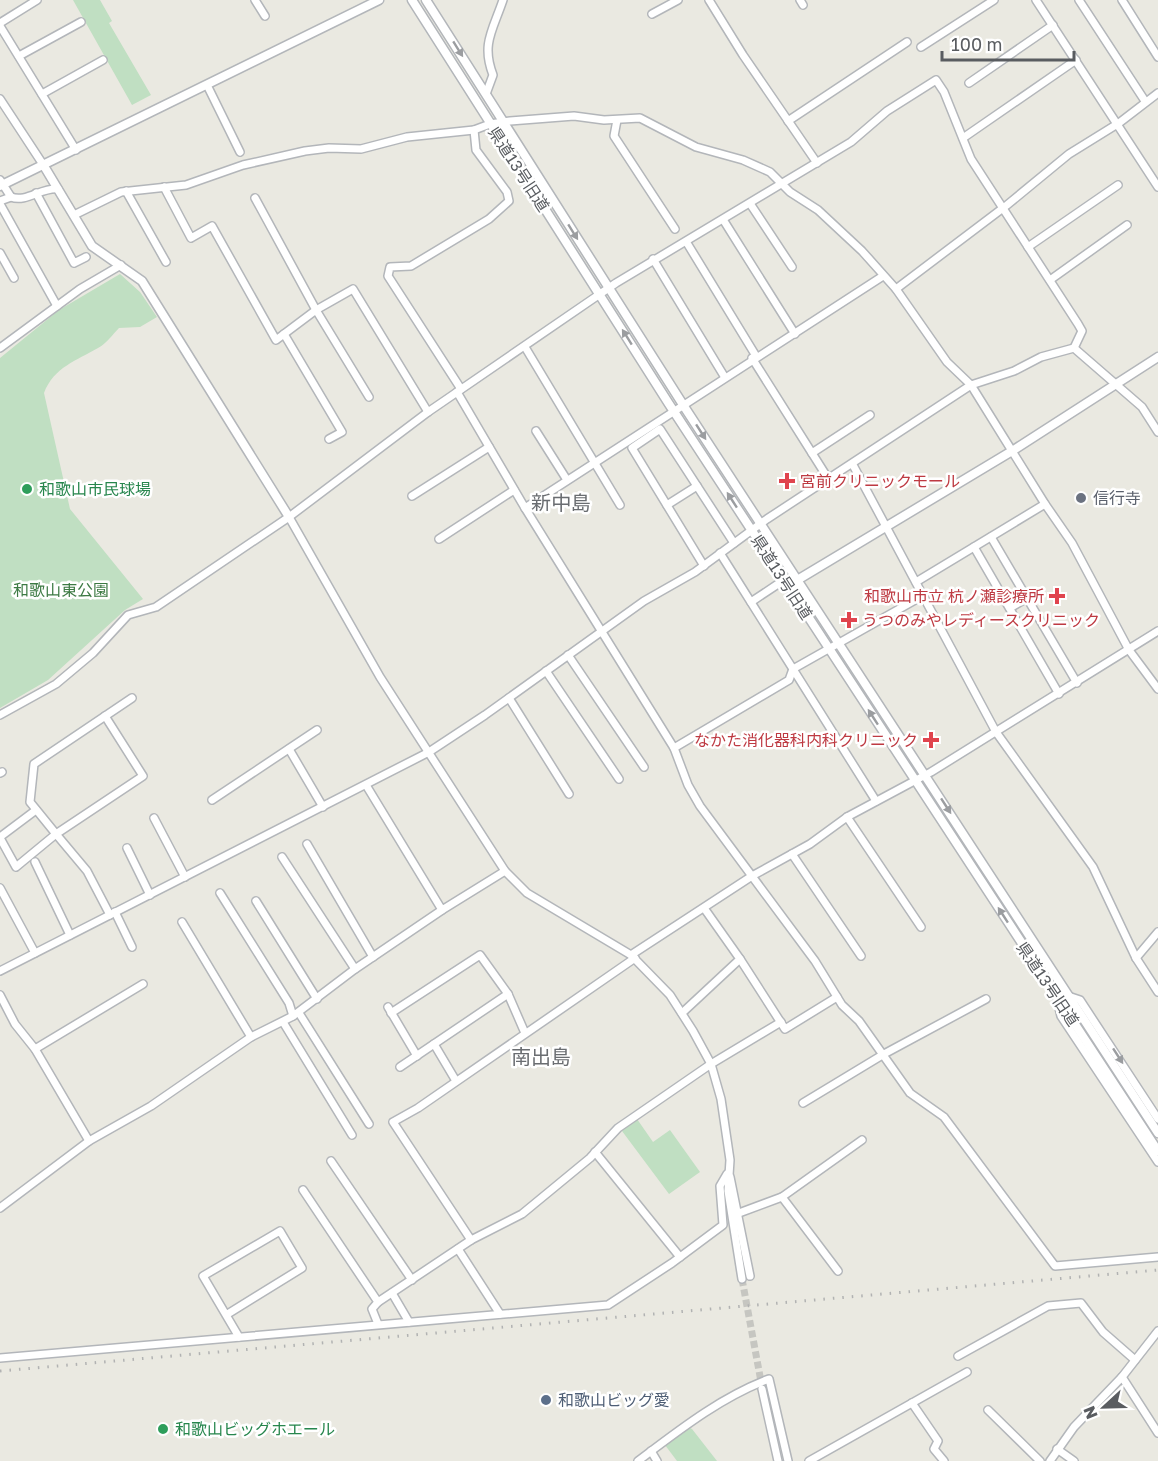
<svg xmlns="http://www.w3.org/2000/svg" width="1158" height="1461" font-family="'Golos Text','Noto Sans JP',sans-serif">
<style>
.green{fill:#c0dfc2}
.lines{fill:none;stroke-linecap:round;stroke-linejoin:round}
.minor-tunnel{stroke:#c6c6c1;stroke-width:7;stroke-dasharray:7 3.5;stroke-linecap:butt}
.minor-casing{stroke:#b3b6ba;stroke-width:10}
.tertiary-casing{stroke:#b3b6ba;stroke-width:11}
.minor{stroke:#fff;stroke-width:7}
.tertiary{stroke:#fff;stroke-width:8}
.rail{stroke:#b1b2b2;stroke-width:3;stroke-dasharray:1.5 8;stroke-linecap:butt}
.oneway{fill:#9b9da0}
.health-dot{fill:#e0444e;stroke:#fff;stroke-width:2}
.leisure-dot{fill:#2e9e5b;stroke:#fff;stroke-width:2}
.worship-dot{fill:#6b7280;stroke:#fff;stroke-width:2}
.service-dot{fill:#5c6f8a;stroke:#fff;stroke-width:2}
.labels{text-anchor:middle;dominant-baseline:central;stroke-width:5;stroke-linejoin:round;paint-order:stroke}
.street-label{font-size:16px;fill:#595c60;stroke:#fff}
.health-label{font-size:16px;fill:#be3a42;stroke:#fff;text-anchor:start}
.leisure-label{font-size:16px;fill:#27864d;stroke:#fff;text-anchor:start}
.worship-label{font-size:16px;fill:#5b616d;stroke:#fff;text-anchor:start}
.park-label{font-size:16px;fill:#3d7a44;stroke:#fff}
.service-label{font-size:16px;fill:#4e5e75;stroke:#fff;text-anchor:start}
.quarter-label{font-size:20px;fill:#6a6d71;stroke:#fff}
</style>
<rect width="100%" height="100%" fill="#eae9e1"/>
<g class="green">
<polygon points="73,0 100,0 112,21 109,23 151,95 132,105"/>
<path d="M120,274L140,292L157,317L140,327L119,328C113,334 106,344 98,348C76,361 54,367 44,393L70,509L143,599L125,610L48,680L0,708V358L59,310Z"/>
<polygon points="637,1119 653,1142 670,1130 700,1172 669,1194 622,1131"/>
<polygon points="688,1427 692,1429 717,1461 677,1461 665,1445"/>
</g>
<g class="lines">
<polyline class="minor-tunnel" points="742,1279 762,1387"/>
<defs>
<g id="minor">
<polyline points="255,0 265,16"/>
<polyline points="709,0 743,55 817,163"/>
<polyline points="800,0 803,5"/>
<polyline points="1036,0 1158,187"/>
<polyline points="1079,0 1145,101"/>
<polyline points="1122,0 1158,57"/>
<polyline points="652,14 678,0"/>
<polyline points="0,23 37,0"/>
<polyline points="0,26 76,150"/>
<polyline points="921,47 994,0"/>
<polyline points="19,56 81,22"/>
<polyline points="969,83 1053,25"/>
<polyline points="207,85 240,152"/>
<polyline points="42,94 103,60"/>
<path d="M486,94L493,75C481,44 493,30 503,0"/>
<polyline points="0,99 44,166"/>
<polyline points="617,120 614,136 675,229"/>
<polyline points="788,121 907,42"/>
<polyline points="963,138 1076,60"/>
<polyline points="0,180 11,197 0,201"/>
<polyline points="164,187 191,238 212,226 276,340 316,310 353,289 428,412"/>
<polyline points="126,191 166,262"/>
<polyline points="36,193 74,263 86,257"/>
<path d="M11,197C26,203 42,187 58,189"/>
<polyline points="255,198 316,310 369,397"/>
<polyline points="0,204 57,306"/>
<polyline points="751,205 792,267"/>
<polyline points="74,215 121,192 186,185 243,165 305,151 329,148 361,149 407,137 474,130 490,124 510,121 574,116 604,120 640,118 696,147 743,160 770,172 790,192 818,210 862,251 896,289 947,362 971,385 1045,504 1072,543 1129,650 1158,689"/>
<polyline points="724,221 795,334"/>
<polyline points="687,243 756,356"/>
<polyline points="1028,247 1118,185"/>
<polyline points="0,253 14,278"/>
<polyline points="653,259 724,376"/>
<polyline points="1050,280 1127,225"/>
<polyline points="896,289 1007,205 1069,154 1119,123 1158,93"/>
<polyline points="284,334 342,432 329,439"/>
<polyline points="525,347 620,505"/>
<polyline points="0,348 80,289 121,265"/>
<polyline points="752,358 829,480"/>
<polyline points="461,389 388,276 390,267 411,266 489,219 509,201 507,192 476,150 474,130"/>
<polyline points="457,392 525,508 674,748 688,785 700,806 815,961 842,1005 859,1021 910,1093 944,1117 1055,1266 1158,1257"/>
<polyline points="536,431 567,480"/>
<polyline points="812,453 870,415"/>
<polyline points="853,465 996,732 1093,867 1136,958 1158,992"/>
<polyline points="412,496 489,447"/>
<polyline points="667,505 697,486"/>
<polyline points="525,508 883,276"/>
<polyline points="289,517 380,677 505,871 527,893 631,955 670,995 693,1031 711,1064 721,1099 730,1160 728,1191 742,1279"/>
<polyline points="991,537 1077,683"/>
<polyline points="439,539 514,490"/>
<polyline points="974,547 1059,694"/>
<polyline points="720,553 876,801"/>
<polyline points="704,566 632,448 660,429 734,543"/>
<polyline points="916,582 1045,504"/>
<polyline points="751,602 784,580"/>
<polyline points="1010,608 1027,598"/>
<polyline points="568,655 644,767"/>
<polyline points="546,671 619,779"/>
<polyline points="509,698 569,794"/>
<polyline points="0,715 56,684 93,653 128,615 156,607 289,517 428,412 616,283 851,142 887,111 936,80 944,92 971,159 1078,324 1082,331 1074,348"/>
<polyline points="105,716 143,776 56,834 87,871 110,915"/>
<polyline points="674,748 789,680 793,669 924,595"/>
<polyline points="289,749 323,807"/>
<polyline points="0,773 2,772"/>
<polyline points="366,785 442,910 505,871"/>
<polyline points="212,800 317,730"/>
<polyline points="847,817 921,927"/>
<polyline points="154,818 185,877"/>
<polyline points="0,837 36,810"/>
<polyline points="0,838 16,867 56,834 30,802 34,764 132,698"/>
<polyline points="307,844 373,957"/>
<polyline points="127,848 150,895"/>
<polyline points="792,854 861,956"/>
<polyline points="282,857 355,969"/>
<polyline points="35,862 70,935"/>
<polyline points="0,888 35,953"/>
<polyline points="220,893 289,1003 293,1016"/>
<polyline points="256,901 317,999"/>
<polyline points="115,912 132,947"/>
<polyline points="182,922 251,1037"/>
<polyline points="631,955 752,876 810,844 847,817 931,772 1158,631"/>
<polyline points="1136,958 1158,932"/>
<polyline points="740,959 785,1029 837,997"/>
<polyline points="0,971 429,752 485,715 644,601 695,572 767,519 971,385 1014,371 1041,357 1074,348 1142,407 1158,432"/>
<polyline points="0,995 15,1024 35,1049 89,1141"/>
<polyline points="1068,996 1080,1000 1158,1119"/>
<polyline points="1057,999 1061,1016 1158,1162"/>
<polyline points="388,1007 417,1056"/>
<polyline points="299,1013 369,1124"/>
<polyline points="391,1013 480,955 508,994 525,1033"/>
<polyline points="682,1013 740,959 704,908"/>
<polyline points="283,1022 352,1135"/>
<polyline points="434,1044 456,1081"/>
<polyline points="35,1049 143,984"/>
<polyline points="400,1067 508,994"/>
<polyline points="803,1103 884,1054 986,999"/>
<polyline points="595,1152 680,1257"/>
<polyline points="331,1161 412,1280"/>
<polyline points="730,1177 750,1276"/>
<polyline points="303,1190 378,1302 372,1309 378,1324"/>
<polyline points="782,1197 862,1140"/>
<polyline points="0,1208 89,1141 151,1106 251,1037 293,1016 355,969 442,910"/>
<polyline points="739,1213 782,1197 838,1271"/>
<polyline points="471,1240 393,1122 418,1108 635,958"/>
<polyline points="458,1249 500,1314"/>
<polyline points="392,1293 409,1322"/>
<polyline points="378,1302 471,1240 522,1214 590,1158 618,1128 711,1064 781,1022"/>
<polyline points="226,1315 302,1268 280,1231 203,1276 239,1337"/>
<polyline points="958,1356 1048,1306 1081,1303 1103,1332 1135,1360"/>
<polyline points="0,1358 608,1305 672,1263 723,1225 720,1186 727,1174"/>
<polyline points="1122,1377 1158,1433"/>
<polyline points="762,1389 778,1461"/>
<polyline points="912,1403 938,1441 934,1449 944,1461"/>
<polyline points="988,1410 1040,1461"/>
<polyline points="1057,1449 1074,1461"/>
<polyline points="651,1451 657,1461"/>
<path d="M638,1461C679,1430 721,1397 769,1379L788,1461"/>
<polyline points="809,1461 967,1372"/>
<polyline points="1050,1461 1074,1427 1122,1377 1158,1331"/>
</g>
<g id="tertiary">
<polyline points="412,0 669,404 1158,1151"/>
<polyline points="426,0 687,411 1158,1133"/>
<polyline points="44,166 92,246 142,281 289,517"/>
<polyline points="0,186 379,0"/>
<polyline points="794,582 1012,451 1158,357"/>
</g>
</defs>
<use href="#minor" class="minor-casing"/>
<use href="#tertiary" class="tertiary-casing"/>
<use href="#minor" class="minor"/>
<use href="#tertiary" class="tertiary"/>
<polyline class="rail" points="0,1371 1158,1270"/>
</g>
<defs><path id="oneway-solid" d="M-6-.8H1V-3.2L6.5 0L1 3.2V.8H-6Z" transform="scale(1.5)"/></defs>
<g class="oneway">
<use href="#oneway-solid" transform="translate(458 49) rotate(58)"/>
<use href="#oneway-solid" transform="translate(573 232) rotate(58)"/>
<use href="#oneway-solid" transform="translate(627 337) rotate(-122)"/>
<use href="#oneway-solid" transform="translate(701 432) rotate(57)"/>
<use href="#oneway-solid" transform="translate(732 500) rotate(-123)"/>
<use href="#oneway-solid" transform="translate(873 717) rotate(-123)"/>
<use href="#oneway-solid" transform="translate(946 806) rotate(57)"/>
<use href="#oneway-solid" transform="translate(1003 915) rotate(-123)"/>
<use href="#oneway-solid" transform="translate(1118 1056) rotate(57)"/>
</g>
<g class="health-dot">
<path d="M784 472h6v6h6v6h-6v6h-6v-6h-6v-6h6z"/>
<path d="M1054 587h6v6h6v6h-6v6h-6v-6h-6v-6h6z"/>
<path d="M846 611h6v6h6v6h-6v6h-6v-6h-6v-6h6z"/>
<path d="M928 731h6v6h6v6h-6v6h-6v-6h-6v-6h6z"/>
</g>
<g class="leisure-dot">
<circle cx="27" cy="489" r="6"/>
<circle cx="163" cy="1429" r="6"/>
</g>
<circle class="worship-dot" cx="1081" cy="498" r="6"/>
<circle class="service-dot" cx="546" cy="1400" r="6"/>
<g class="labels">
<g class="street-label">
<text transform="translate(519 169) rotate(57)">県道13号旧道</text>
<text transform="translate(782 577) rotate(57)">県道13号旧道</text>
<text transform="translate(1048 984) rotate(56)">県道13号旧道</text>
</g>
<g class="health-label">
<text x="800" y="481">宮前クリニックモール</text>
<text x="1044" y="596" text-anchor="end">和歌山市立 杭ノ瀬診療所</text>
<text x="862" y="620">うつのみやレディースクリニック</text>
<text x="918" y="740" text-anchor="end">なかた消化器科内科クリニック</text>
</g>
<g class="leisure-label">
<text x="39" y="489">和歌山市民球場</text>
<text x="175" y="1429">和歌山ビッグホエール</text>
</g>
<g class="worship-label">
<text x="1093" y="498">信行寺</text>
</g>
<g class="park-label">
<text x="61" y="590">和歌山東公園</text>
</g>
<g class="service-label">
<text x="558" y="1400">和歌山ビッグ愛</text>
</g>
<g class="quarter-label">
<text x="561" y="502">新中島</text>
<text x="541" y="1056">南出島</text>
</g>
</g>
<g transform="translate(1104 1407) rotate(248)" stroke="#ffffff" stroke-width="4.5" paint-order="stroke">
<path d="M0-4.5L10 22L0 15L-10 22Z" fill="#595c60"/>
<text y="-9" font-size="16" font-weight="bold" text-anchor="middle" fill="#595c60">N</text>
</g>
<path d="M942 51v9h132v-9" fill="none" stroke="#595c60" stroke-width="3"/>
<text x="951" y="51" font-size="18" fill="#595c60" stroke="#ffffff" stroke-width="4.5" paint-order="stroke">100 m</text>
</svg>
